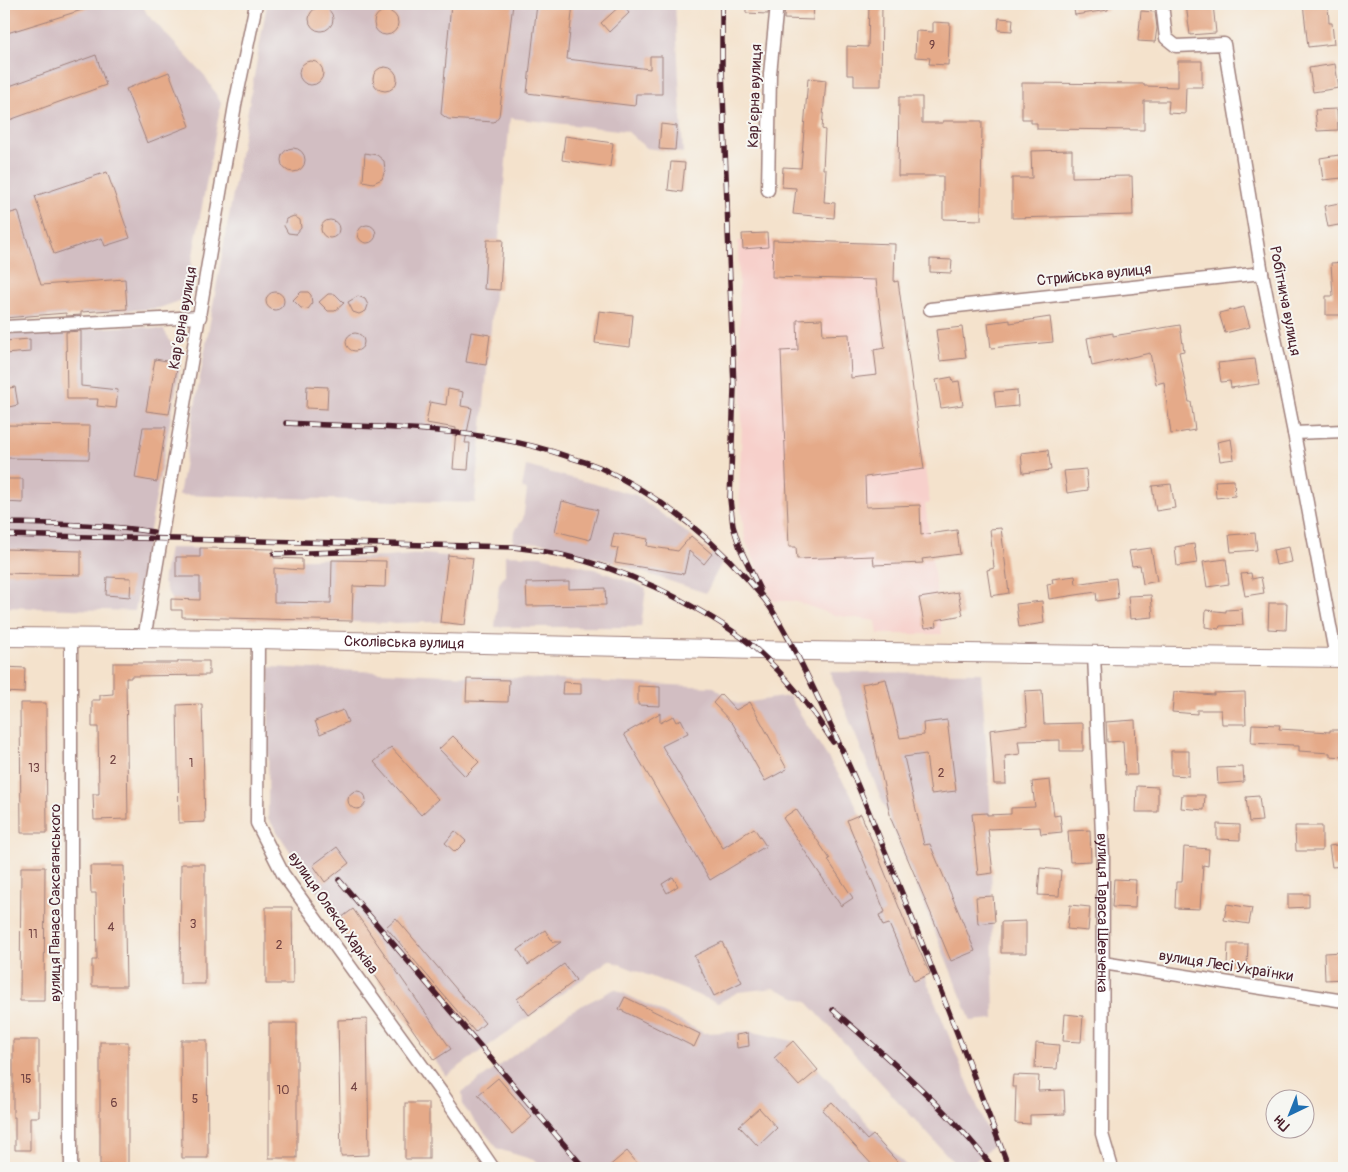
<svg xmlns="http://www.w3.org/2000/svg" width="1348" height="1172" font-family="Pangolin,sans-serif">
<style>
.built{fill:#f7d0cb}
.industrial{fill:#d2bec2}
.building{fill:#e5aa89}
.lines{fill:none;stroke-linecap:round;stroke-linejoin:round}
.street-casing{stroke:#9f807c;stroke-width:15}
.secondary-casing{stroke:#9f807c;stroke-width:20}
.street{stroke:#fff;stroke-width:12}
.secondary{stroke:#fff;stroke-width:18}
.rail-casing{stroke:#4a1f2b;stroke-width:5.5}
.rail{stroke:#f6f6f2;stroke-width:4;stroke-dasharray:11;stroke-linecap:butt}
.labels{text-anchor:middle;dominant-baseline:central;stroke-width:4;stroke-linejoin:round;paint-order:stroke}
.number-label{font-size:12px;fill:#714242}
.street-label{font-size:15px;fill:#4a1f2b;stroke:#f6f6f2}
</style>
<rect width="100%" height="100%" fill="#f6f6f2"/>
<filter id="ink" filterUnits="userSpaceOnUse"><feTurbulence type="fractalNoise" baseFrequency=".02" numOctaves="2"/><feDisplacementMap in="SourceGraphic" scale="10" xChannelSelector="R" yChannelSelector="G"/><feConvolveMatrix kernelMatrix="1 2 1 2 8 2 1 2 1" color-interpolation-filters="sRGB"/></filter>
<filter id="wash" filterUnits="userSpaceOnUse"><feTurbulence type="fractalNoise" baseFrequency=".0096" numOctaves="4" result="noise"/><feDisplacementMap in="SourceGraphic" scale="20" xChannelSelector="R" yChannelSelector="G"/><feGaussianBlur stdDeviation="1.12" result="paint"/><feColorMatrix in="noise" values="0 0 0 0 0 0 0 0 0 0 0 0 0 0 0 0 0 1.4 0 .05"/><feComposite in="paint" operator="in"/></filter>
<g filter="url(#wash)">
<rect width="100%" height="100%" fill="#f4e2cc"/>
<polygon class="built" points="773,240 895,244 894,280 898,281 930,503 925,504 942,634 878,634 876,621 834,615 794,601 773,601 745,540 739,492 742,425 738,241"/>
<g class="industrial">
<polygon points="4,4 142,4 147,14 205,76 221,103 185,299 159,308 4,320"/>
<polygon points="267,4 675,4 683,153 646,148 627,131 510,118 475,503 179,495"/>
<polygon points="135,326 164,330 181,362 135,611 4,607 4,334"/>
<polygon points="526,466 636,495 691,536 722,562 706,593 615,563 543,543 513,542 514,532 523,519 527,490 522,488"/>
<polygon points="169,548 274,549 275,560 387,557 422,554 473,558 465,625 440,622 389,623 182,617 182,610 171,610 171,599 163,582"/>
<polygon points="505,555 541,556 594,569 646,588 641,627 495,627 499,584 505,575"/>
<polygon points="269,667 714,687 737,704 789,696 852,796 993,1145 978,1159 966,1168 959,1168 807,1002 774,988 738,992 718,1003 609,960 446,1076 311,883 268,818"/>
<polygon points="830,672 981,673 990,801 994,1019 971,1021"/>
<polygon points="615,989 704,1033 749,1031 793,1041 908,1168 538,1168 537,1161 498,1149 463,1106 462,1092 502,1064 571,1011"/>
</g>
<g id="blocks">
<g class="building">
<polygon points="13,4 95,4 95,6 4,34 4,6"/>
<polygon points="451,4 513,4 499,116 494,122 448,119 441,114"/>
<polygon points="537,4 573,4 567,59 650,69 650,56 662,56 662,94 636,94 635,106 527,93"/>
<polygon points="622,4 629,13 609,32 601,23"/>
<polygon points="746,4 769,4 768,14 746,13"/>
<polygon points="785,4 814,4 813,20 784,19"/>
<polygon points="869,4 882,4 881,86 854,86 854,75 847,75 847,46 868,47"/>
<polygon points="1073,4 1108,4 1108,10 1075,15"/>
<polygon points="1186,4 1213,4 1216,33 1190,35"/>
<polygon points="1303,4 1328,4 1329,23 1332,23 1334,44 1308,47"/>
<circle cx="321" cy="19" r="12"/>
<circle cx="386" cy="23" r="12"/>
<polygon points="1141,11 1155,12 1157,28 1155,42 1138,41"/>
<polygon points="999,18 1013,19 1012,31 998,30"/>
<polygon points="933,22 950,23 948,65 929,64 930,58 915,57 916,31 933,32"/>
<polygon points="96,55 106,85 4,122 4,88"/>
<circle cx="311" cy="73" r="12"/>
<polygon points="1178,61 1202,61 1202,87 1186,87 1185,114 1168,113 1169,101 1144,101 1144,130 1037,129 1037,123 1031,123 1031,119 1022,119 1022,83 1144,84 1144,86 1178,87"/>
<polygon points="1335,64 1339,88 1313,92 1309,68"/>
<circle cx="385" cy="79" r="12"/>
<polygon points="169,72 190,126 147,143 126,89"/>
<polygon points="808,78 826,80 822,129 825,130 823,169 826,169 824,202 835,203 834,218 793,214 796,188 782,187 783,167 801,168"/>
<polygon points="899,97 922,97 922,123 943,123 943,121 982,121 981,220 943,219 943,176 898,176"/>
<polygon points="1337,109 1338,130 1317,131 1315,110"/>
<polygon points="661,124 677,126 675,150 659,149"/>
<polygon points="565,136 613,143 610,167 562,160"/>
<circle cx="293" cy="160" r="12"/>
<polygon points="1072,150 1072,177 1132,176 1133,215 1012,218 1012,178 1032,178 1031,151"/>
<polygon points="365,153 377,155 384,161 385,170 382,179 373,183 363,181"/>
<polygon points="1339,155 1342,178 1323,180 1320,158"/>
<polygon points="671,162 685,163 682,192 668,190"/>
<polygon points="107,172 130,238 105,246 102,238 54,254 35,196"/>
<polygon points="1344,202 1344,224 1328,227 1324,206"/>
<polygon points="18,211 41,285 125,279 127,309 81,312 81,315 66,316 66,313 4,318 4,215"/>
<polygon points="294,216 300,220 301,228 296,234 288,233 284,226 286,219"/>
<circle cx="330" cy="229" r="9"/>
<circle cx="367" cy="234" r="9"/>
<polygon points="767,233 768,247 743,249 742,234"/>
<polygon points="487,240 503,240 500,290 484,289"/>
<polygon points="773,240 895,244 894,282 898,281 924,469 865,477 866,507 920,505 921,535 957,530 960,554 922,559 923,563 874,565 873,556 797,559 796,547 789,547 781,351 798,350 797,320 822,319 823,335 849,334 851,378 877,375 874,350 885,348 876,280 772,277"/>
<polygon points="930,259 952,260 951,273 930,272"/>
<polygon points="1344,262 1344,315 1326,315 1326,296 1333,296 1331,263"/>
<polygon points="301,292 308,292 311,295 312,304 308,309 301,308 293,300"/>
<circle cx="275" cy="301" r="9"/>
<polygon points="328,294 335,294 344,303 335,311 328,311 319,302"/>
<polygon points="358,296 365,299 368,305 366,311 359,314 353,312 348,302"/>
<polygon points="1244,307 1250,327 1225,333 1219,313"/>
<polygon points="599,311 633,315 630,347 595,343"/>
<polygon points="1050,317 1053,342 991,348 988,323 1010,320 1010,323"/>
<polygon points="1180,325 1184,351 1179,352 1189,402 1191,402 1195,430 1171,434 1164,382 1156,384 1150,353 1092,366 1087,338 1113,333 1113,336"/>
<polygon points="962,327 966,358 940,361 936,330"/>
<polygon points="81,331 81,386 118,390 116,408 97,406 98,399 67,399 66,332"/>
<polygon points="471,332 490,335 486,365 466,362"/>
<circle cx="355" cy="342" r="9"/>
<polygon points="30,339 30,352 4,354 4,341"/>
<polygon points="155,359 178,363 169,414 146,411"/>
<polygon points="1255,359 1259,384 1231,388 1230,381 1221,382 1218,363"/>
<polygon points="952,377 953,382 959,381 963,405 941,408 936,380"/>
<polygon points="307,386 328,387 327,409 306,408"/>
<polygon points="15,387 18,405 4,408 4,389"/>
<polygon points="448,389 463,392 461,406 472,408 465,443 470,443 468,470 453,469 456,428 426,423 430,402 446,405"/>
<polygon points="1017,390 1018,406 996,408 994,392"/>
<polygon points="4,425 90,426 89,459 4,458"/>
<polygon points="143,427 166,427 157,482 135,478"/>
<polygon points="1231,439 1234,459 1220,461 1217,442"/>
<polygon points="1048,450 1051,470 1023,473 1021,453"/>
<polygon points="1086,469 1088,490 1067,493 1064,471"/>
<polygon points="4,479 23,479 23,503 4,502"/>
<polygon points="1234,480 1235,496 1216,498 1215,481"/>
<polygon points="1171,484 1175,508 1156,511 1152,486"/>
<polygon points="562,501 598,510 590,540 555,531"/>
<polygon points="1001,528 1009,593 991,596 987,570 994,568 990,529"/>
<polygon points="614,533 648,539 647,546 678,551 691,536 712,554 704,564 689,551 684,574 615,563 618,548 611,547"/>
<polygon points="1255,533 1257,550 1231,552 1229,535"/>
<polygon points="1194,544 1197,563 1177,566 1175,547"/>
<polygon points="1289,547 1292,562 1276,565 1273,550"/>
<polygon points="200,548 274,549 274,558 302,559 302,570 274,568 274,602 331,603 332,560 386,561 385,587 353,586 352,621 182,617 182,610 171,610 171,599 200,600 200,577 176,577 176,557 200,557"/>
<polygon points="1151,548 1157,581 1143,584 1140,565 1132,566 1129,551"/>
<polygon points="4,549 81,551 81,575 4,573"/>
<polygon points="448,555 473,558 465,625 440,622"/>
<polygon points="1226,559 1229,584 1207,587 1203,562"/>
<polygon points="1251,573 1252,579 1261,577 1264,593 1245,596 1241,574"/>
<polygon points="1075,576 1076,584 1116,578 1118,598 1097,601 1096,592 1049,599 1047,584 1053,583 1052,579"/>
<polygon points="107,577 131,578 130,597 106,595"/>
<polygon points="569,582 569,589 605,588 606,605 527,606 526,583"/>
<polygon points="958,592 963,615 936,620 937,626 925,628 919,598"/>
<polygon points="1151,595 1153,617 1130,619 1128,596"/>
<polygon points="1042,601 1044,623 1019,627 1016,604"/>
<polygon points="1269,603 1287,603 1286,630 1268,629"/>
<polygon points="1242,609 1243,625 1220,626 1219,629 1205,627 1206,610 1226,612 1226,610"/>
<polygon points="178,661 209,661 209,675 131,676 131,678 126,678 128,819 94,820 93,794 99,794 98,727 92,727 92,700 100,700 100,695 113,694 113,663 178,663"/>
<polygon points="4,667 25,668 24,693 4,692"/>
<polygon points="467,679 509,680 508,702 466,701"/>
<polygon points="886,679 900,738 924,735 923,723 947,720 956,791 931,794 926,754 904,757 924,845 930,844 975,951 951,961 891,819 862,684"/>
<polygon points="563,682 581,683 581,694 562,694"/>
<polygon points="638,686 660,687 660,706 638,705"/>
<polygon points="1042,690 1044,724 1083,723 1083,751 1060,751 1060,740 1018,741 1020,754 1005,756 1006,784 994,784 990,730 1027,725 1025,691"/>
<polygon points="1174,692 1214,695 1214,693 1245,692 1246,724 1222,724 1221,710 1197,710 1197,714 1172,712"/>
<polygon points="721,694 736,710 750,702 787,769 765,781 733,724 713,703"/>
<polygon points="20,703 46,703 47,833 21,833"/>
<polygon points="202,704 205,822 179,823 177,705"/>
<polygon points="343,710 348,722 320,734 315,721"/>
<polygon points="660,713 660,723 673,716 676,722 681,719 688,733 662,746 723,848 754,828 766,846 710,880 624,734"/>
<polygon points="1135,720 1137,775 1125,775 1123,741 1107,742 1106,722"/>
<polygon points="1252,724 1280,725 1279,729 1330,732 1330,730 1344,730 1344,757 1330,756 1330,753 1299,751 1299,746 1293,746 1293,745 1251,743"/>
<polygon points="453,736 479,762 465,776 439,749"/>
<polygon points="391,747 438,799 421,815 374,762"/>
<polygon points="1171,751 1189,751 1189,776 1171,775"/>
<polygon points="1243,767 1244,782 1218,784 1217,768"/>
<polygon points="1050,780 1054,816 1060,815 1062,832 1041,834 1040,827 988,829 993,873 978,875 972,814 987,813 987,815 1011,814 1011,808 1035,807 1032,782"/>
<polygon points="1137,786 1158,787 1158,812 1136,812"/>
<circle cx="357" cy="800" r="9"/>
<polygon points="1182,795 1205,795 1204,810 1181,808"/>
<polygon points="1259,796 1262,821 1249,822 1246,797"/>
<polygon points="796,809 830,859 828,860 853,898 841,906 783,818"/>
<polygon points="861,814 912,939 914,938 930,974 914,981 889,924 883,926 879,915 885,912 847,820"/>
<polygon points="1217,824 1240,825 1240,840 1217,839"/>
<polygon points="1295,826 1322,826 1322,851 1296,851"/>
<polygon points="1090,830 1091,861 1070,862 1068,831"/>
<polygon points="455,831 466,841 455,852 445,843"/>
<polygon points="1344,844 1344,866 1332,867 1329,846"/>
<polygon points="337,847 349,863 325,882 313,865"/>
<polygon points="1184,847 1209,849 1208,866 1203,865 1200,909 1175,908 1176,882 1182,882"/>
<polygon points="181,864 205,864 205,984 180,984"/>
<polygon points="90,866 124,866 126,986 92,986 92,960 97,960 96,893 91,893"/>
<polygon points="21,867 45,867 44,1001 20,1001"/>
<polygon points="1040,868 1061,870 1059,896 1038,895"/>
<polygon points="673,877 678,886 667,893 662,884"/>
<polygon points="1114,879 1136,880 1135,908 1112,907"/>
<polygon points="1288,894 1309,894 1309,907 1288,908"/>
<polygon points="993,896 995,922 978,924 976,897"/>
<polygon points="1227,904 1252,908 1249,924 1224,920"/>
<polygon points="1070,905 1090,907 1088,931 1067,929"/>
<polygon points="266,907 292,907 293,984 266,984"/>
<polygon points="353,909 451,1049 434,1060 337,921"/>
<polygon points="396,918 485,1023 475,1032 386,927"/>
<polygon points="1026,921 1026,953 1001,953 1001,922"/>
<polygon points="545,930 553,942 561,942 528,965 518,950"/>
<polygon points="722,942 742,982 714,996 694,956"/>
<polygon points="1228,944 1248,944 1247,966 1227,966"/>
<polygon points="1344,952 1344,979 1325,980 1324,953"/>
<polygon points="564,964 576,980 529,1015 517,999"/>
<polygon points="625,997 700,1034 694,1047 619,1009"/>
<polygon points="1065,1014 1083,1016 1081,1042 1063,1041"/>
<polygon points="367,1019 369,1155 341,1156 338,1020"/>
<rect x="269" y="1023" width="28" height="135"/>
<polygon points="748,1033 749,1046 737,1048 736,1035"/>
<polygon points="13,1040 39,1040 39,1117 30,1117 30,1150 15,1150 15,1117 13,1117"/>
<polygon points="181,1040 207,1040 208,1158 182,1158"/>
<polygon points="793,1041 818,1070 799,1086 774,1058"/>
<rect x="100" y="1042" width="28" height="123"/>
<polygon points="1036,1043 1059,1045 1057,1069 1035,1068"/>
<polygon points="1013,1075 1039,1076 1038,1091 1064,1090 1065,1114 1030,1115 1030,1124 1015,1123 1016,1087 1012,1087"/>
<polygon points="498,1078 532,1117 512,1134 478,1095"/>
<polygon points="832,1102 867,1140 873,1135 903,1168 875,1168 822,1110"/>
<rect x="405" y="1103" width="24" height="56"/>
<polygon points="759,1108 777,1128 758,1146 739,1126"/>
<polygon points="627,1151 641,1168 607,1168"/>
</g>
</g>
</g>
<g filter="url(#ink)">
<use href="#blocks" fill-opacity="0" stroke="#9f807c" stroke-width="1"/>
<g class="lines">
<defs>
<g id="street">
<polyline points="1162,4 1166,38 1176,46 1224,44 1262,273 1294,433 1336,658"/>
<polyline points="768,190 770,74 777,4"/>
<polyline points="930,309 1262,273"/>
<polyline points="4,327 200,317"/>
<polyline points="1294,433 1344,431"/>
<polyline points="144,639 235,105 256,4"/>
<polyline points="258,639 257,823 283,874 441,1092 493,1168"/>
<path id="s1" d="M1094,655L1103,857L1102,1134L1112,1168"/>
<polyline points="1103,963 1344,1001"/>
<polyline points="71,1168 71,638"/>
</g>
<g id="secondary">
<path id="s2" d="M4,637L258,639L804,651L1344,658"/>
</g>
</defs>
<use href="#street" class="street-casing"/>
<use href="#secondary" class="secondary-casing"/>
<use href="#street" class="street"/>
<use href="#secondary" class="secondary"/>
<defs>
<g id="rail">
<polyline points="722,4 722,68 734,388 730,499 733,526 740,548 760,590"/>
<path d="M286,423C378,428 479,426 566,456C577,460 589,463 599,467C663,497 721,545 765,600C780,620 791,643 802,665C822,705 840,745 858,786C911,912 960,1040 1009,1168"/>
<path d="M4,523C54,524 104,524 153,532"/>
<path d="M4,535L513,547C581,554 643,577 702,612C721,623 742,636 758,651C787,677 812,709 833,742"/>
<polyline points="274,554 374,551"/>
<polyline points="339,880 584,1168"/>
<path d="M833,1010C889,1059 948,1109 993,1168"/>
</g>
</defs>
<use href="#rail" class="rail-casing"/>
<use href="#rail" class="rail"/>
</g>
</g>
<g class="labels">
<g class="number-label">
<text x="932" y="45">9</text>
<text x="113" y="760">2</text>
<text x="191" y="763">1</text>
<text x="34" y="768">13</text>
<text x="941" y="773">2</text>
<text x="193" y="924">3</text>
<text x="111" y="927">4</text>
<text x="33" y="934">11</text>
<text x="279" y="945">2</text>
<text x="26" y="1079">15</text>
<text x="354" y="1087">4</text>
<text x="283" y="1090">10</text>
<text x="195" y="1099">5</text>
<text x="114" y="1103">6</text>
</g>
<g class="street-label">
<text transform="translate(755 96) rotate(-88)">Карʼєрна вулиця</text>
<text transform="translate(1094 275) rotate(-6)">Стрийська вулиця</text>
<text transform="translate(1285 301) rotate(79)">Робітнича вулиця</text>
<text transform="translate(183 318) rotate(-80)">Карʼєрна вулиця</text>
<text stroke="none"><textPath href="#s2" startOffset="400">Сколівська вулиця</textPath></text>
<text transform="translate(55 903) rotate(-90)">вулиця Панаса Саксаганського</text>
<text stroke="none"><textPath href="#s1" startOffset="258">вулиця Тараса Шевченка</textPath></text>
<text transform="translate(333 913) rotate(55)">вулиця Олекси Харківа</text>
<text transform="translate(1226 966) rotate(9)">вулиця Лесі Українки</text>
</g>
</g>
<rect width="1348" height="1172" fill="none" stroke="#f6f6f2" stroke-width="20"/>
<g transform="translate(1290 1114) rotate(223)"><circle r="24" fill="#f6f6f2" stroke="#b1a0a2"/>
<path d="M0-4L9 19L0 12L-9 19Z" fill="#1f6fb2"/>
<text y="-8" font-size="14" font-weight="bold" text-anchor="middle" fill="#4a1f2b">Пн</text>
</g>
</svg>
